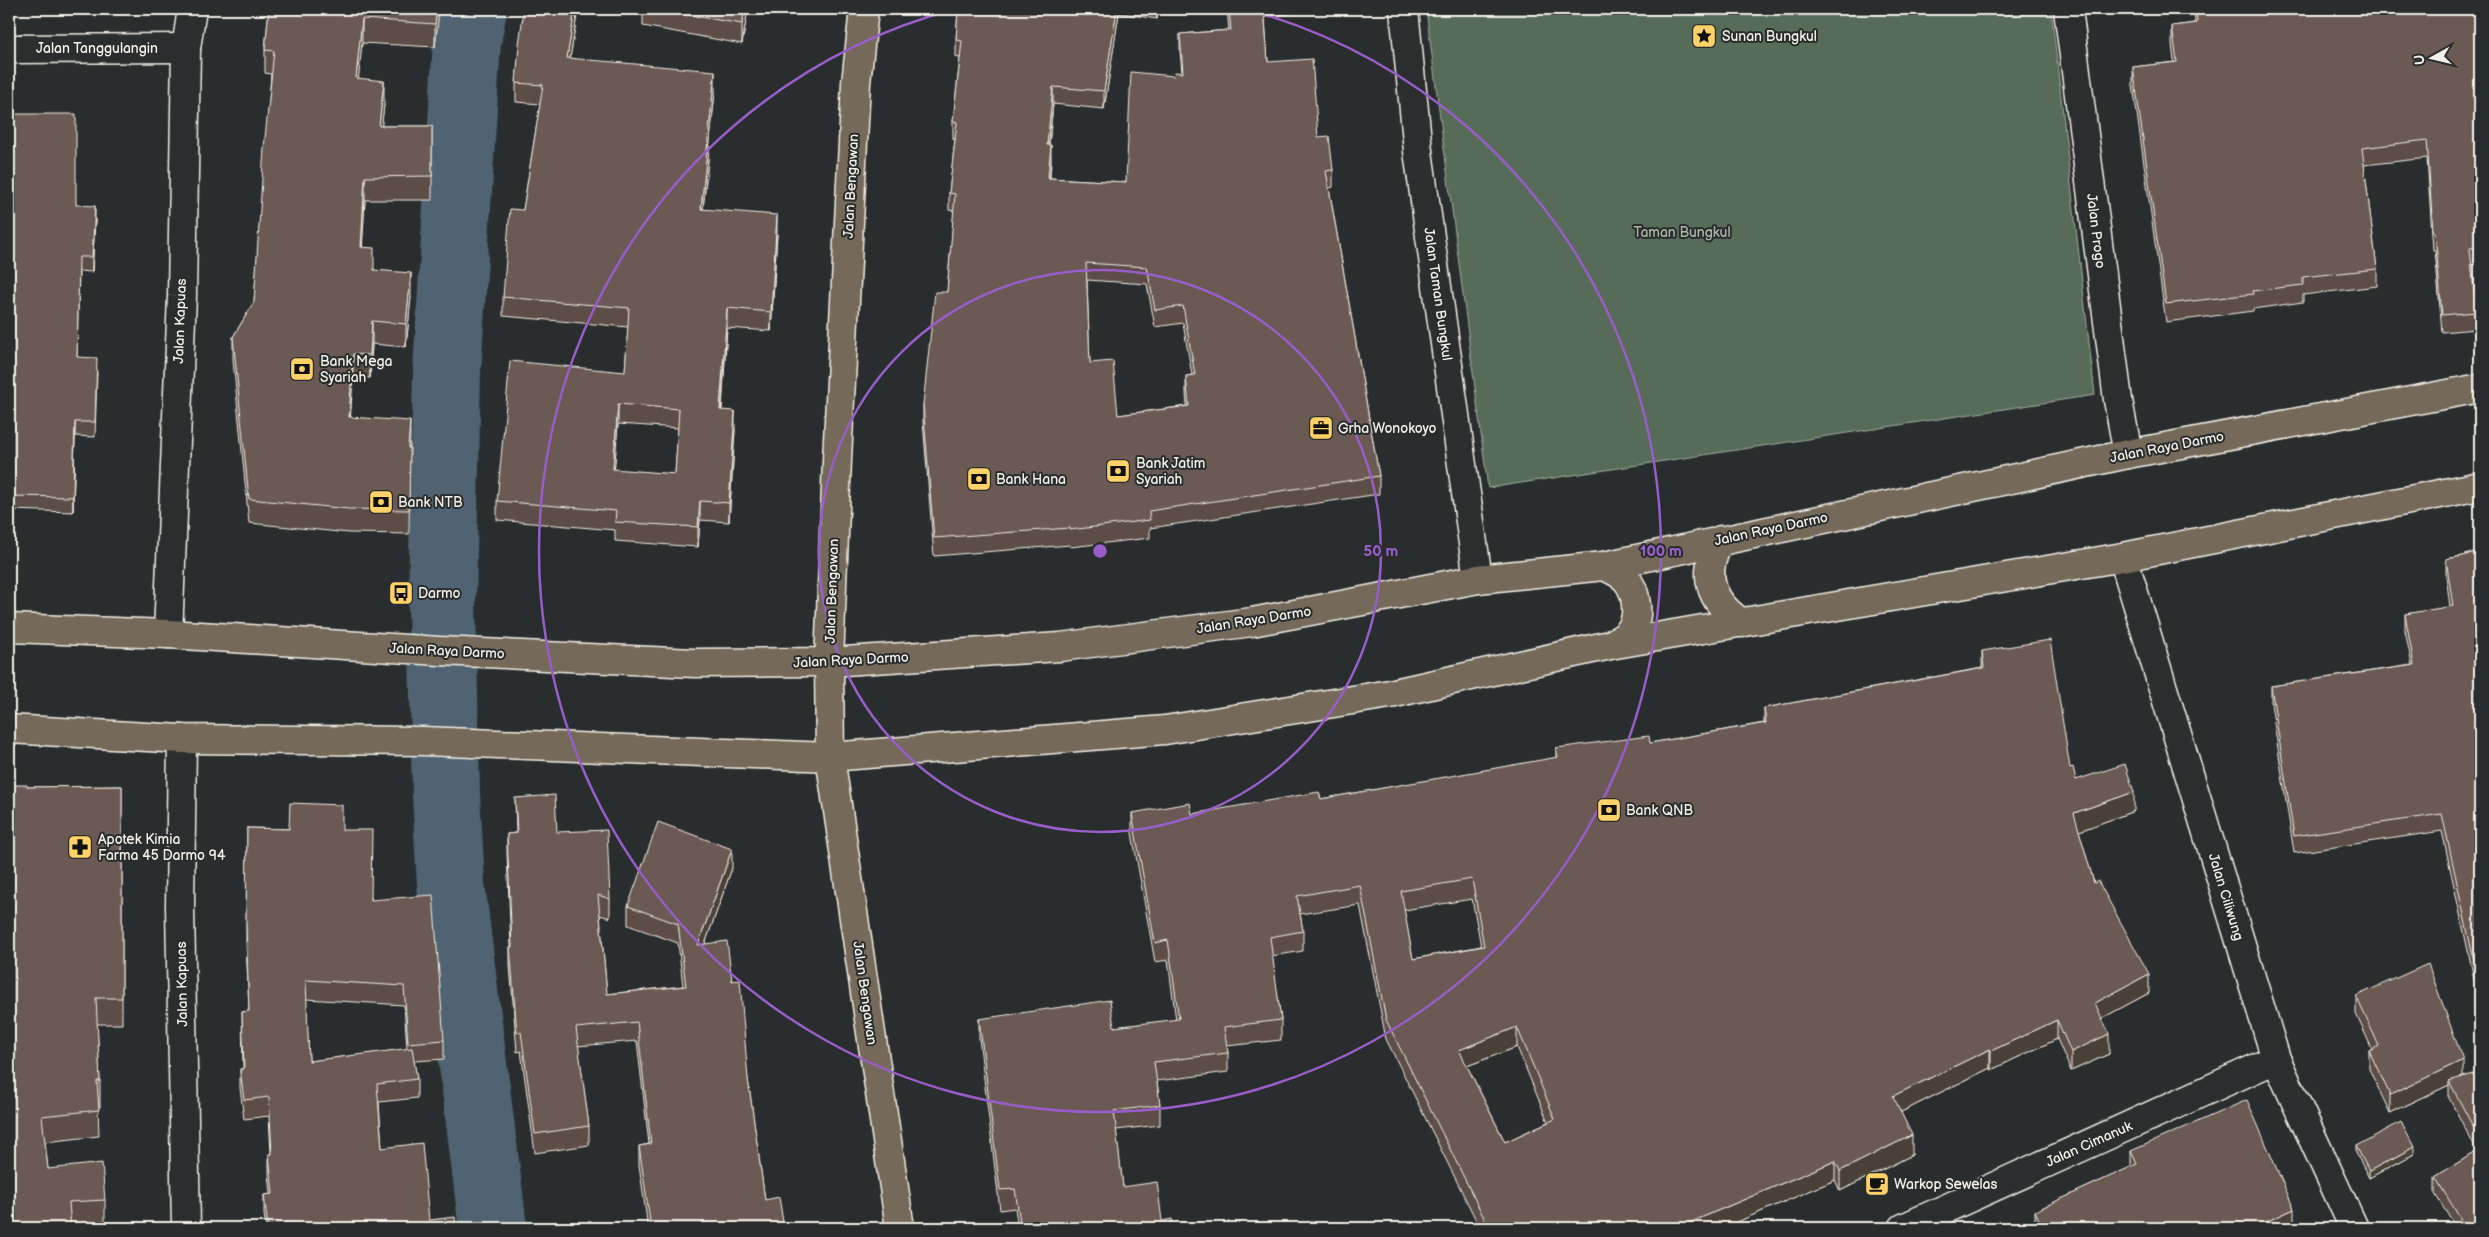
<svg xmlns="http://www.w3.org/2000/svg" width="2489" height="1237" font-family="'Balsamiq Sans',sans-serif">
<style>
.green{fill:#566c58;stroke:#a5aea0}
.lines{fill:none;stroke-linecap:round;stroke-linejoin:round}
.river{stroke:#4f6473;stroke-width:68}
.street-casing{stroke:#f4f1e8;stroke-width:31}
.secondary-casing{stroke:#f4f1e8;stroke-width:31}
.primary-casing{stroke:#f4f1e8;stroke-width:31}
.street{stroke:#2a2d2e;stroke-width:28}
.secondary{stroke:#2a2d2e;stroke-width:28}
.primary{stroke:#746a5a;stroke-width:28}
.wall{fill:#5b4d47;stroke:#f4f1e8;fill-rule:evenodd}
.shaded-wall{fill:#4a3f39;stroke:#f4f1e8}
.building{fill:#6a5a52;stroke:#f4f1e8;fill-rule:evenodd}
.ring{fill:none;stroke:#995dc9;stroke-width:2.5}
.labels{text-anchor:middle;dominant-baseline:central;stroke-width:4;stroke-linejoin:round;paint-order:stroke}
.poi-label{font-size:14px;fill:#f4f1e8;stroke:#2a2d2e;text-anchor:start}
.street-label{font-size:14px;fill:#f4f1e8;stroke:#2a2d2e}
.park-label{font-size:14px;fill:#adb5a7;stroke:#2a2d2e}
.centre{fill:#995dc9;stroke:#2a2d2e;stroke-width:2.5}
.ring-label{font-size:15px;text-anchor:middle;font-weight:bold;fill:#995dc9;stroke:#2a2d2e;stroke-width:4;stroke-linejoin:round;paint-order:stroke}
</style>
<rect width="100%" height="100%" fill="#2a2d2e"/>
<filter id="ink" filterUnits="userSpaceOnUse"><feTurbulence type="fractalNoise" baseFrequency=".02" numOctaves="2"/><feDisplacementMap in="SourceGraphic" scale="10" xChannelSelector="R" yChannelSelector="G"/><feConvolveMatrix kernelMatrix="1 2 1 2 8 2 1 2 1" color-interpolation-filters="sRGB"/></filter>
<g filter="url(#ink)">
<polygon class="green" points="1426,9 2051,9 2095,395 1488,488"/>
<g class="lines">
<polyline class="river" points="473,9 467,41 447,372 442,601 446,794 451,885 493,1228"/>
<defs>
<g id="street">
<polyline points="1404,9 1418,151 1478,579"/>
<polyline points="2068,9 2118,400 2128,454"/>
<polyline points="9,49 186,48"/>
<polyline points="182,739 180,907 186,1228"/>
<polyline points="1903,1228 2276,1059"/>
</g>
<g id="secondary">
<polyline points="2123,557 2276,1059 2354,1228"/>
<polyline points="168,634 182,296 186,48 192,9"/>
</g>
<g id="primary">
<polyline points="864,9 856,83 837,460 829,662 830,757 900,1228"/>
<path d="M1721,540C1700,573 1710,602 1742,623"/>
<path d="M1604,566C1611,569 1619,573 1625,578C1637,590 1641,618 1629,632C1624,638 1617,641 1610,645"/>
<polyline points="9,628 168,634 440,651 694,663 829,662 1060,647 1252,622 1478,579 1604,566 2128,454 2480,388"/>
<polyline points="9,729 182,739 423,741 830,757 1165,730 1390,694 1610,645 2123,557 2480,486"/>
</g>
</defs>
<use href="#street" class="street-casing"/>
<use href="#secondary" class="secondary-casing"/>
<use href="#primary" class="primary-casing"/>
<use href="#street" class="street"/>
<use href="#secondary" class="secondary"/>
<use href="#primary" class="primary"/>
</g>
<g class="wall">
<polygon points="269,9 439,9 435,47 362,43 358,79 384,105 381,126 432,126 432,200 365,200 362,247 374,270 411,297 406,347 372,344 370,378 353,377 350,417 410,445 409,534 349,533 249,523 233,360 233,337 254,302 271,74 265,73 265,50"/>
<path d="M524,9H578L570,58L715,91L703,209L777,234L771,331L727,328L722,410L735,430L729,522L700,520L698,547L615,541V530L497,520V501L625,372L628,327L503,316V297L523,210L540,104L516,102V83ZM618,424L678,428L675,474L614,470Z"/>
<polygon points="643,9 748,9 742,44 643,26"/>
<path d="M958,9H1158L1157,19L1119,13L1104,109L1053,104L1049,145L1051,162L1050,178L1126,182L1174,76L1182,73L1180,51V34L1229,30L1227,9H1309V11L1265,17L1268,62L1318,137L1333,170V187L1329,188L1379,476V494L1150,528V538L1070,547V545L934,556L923,422V405L947,292L954,211L949,210V193L955,139H953V121L960,58L956,57V40ZM1087,280L1147,284L1155,327L1183,323L1192,375L1186,376V393L1187,406L1118,415L1090,363Z"/>
<polygon points="2194,9 2480,9 2480,264 2472,265 2476,312 2476,329 2442,332 2435,250 2433,250 2427,158 2364,165 2377,269 2377,286 2303,295 2303,302 2253,309 2253,311 2166,322 2133,85 2133,67 2174,62 2172,44 2172,26 2195,23"/>
<polygon points="9,114 76,205 95,220 92,272 79,271 77,357 97,372 95,437 75,436 73,512 9,510 9,533"/>
<polygon points="2480,550 2480,1006 2442,831 2294,853 2271,703 2271,686 2412,665 2405,631 2405,614 2450,607 2446,575 2446,559 2463,556"/>
<path d="M1982,651L2070,768L2076,780L2134,811L2079,831L2094,883L2149,993L2102,1018L2109,1054L2071,1071L2057,1039L1991,1070L1990,1068L1901,1112L1912,1155L1840,1191L1835,1180L1723,1228H1480L1386,1039L1360,905L1300,914L1303,931V951L1272,956L1281,1020V1040L1227,1046L1228,1053V1072L1157,1081L1160,1105V1125L1116,1130L1123,1187L1162,1221L1174,1228H1018L1015,1208L1000,1210L979,1038V1019L1114,1027L1176,1020L1168,960L1155,962L1132,833V813L1192,814L1321,799L1556,758V748L1650,743L1764,723V708L1982,668ZM1472,899L1481,946L1413,959L1404,910ZM1517,1047L1548,1122L1505,1142L1467,1066Z"/>
<polygon points="122,786 122,1024 97,1024 100,1081 100,1107 98,1107 99,1136 45,1142 48,1169 105,1200 105,1225 71,1228 9,1228 27,787"/>
<polygon points="515,798 557,832 610,899 610,918 600,915 607,994 683,986 678,943 628,925 628,906 732,868 705,944 732,981 748,1079 765,1200 784,1228 648,1228 639,1165 639,1146 649,1144 637,1041 578,1046 589,1126 589,1145 535,1153 521,1051 517,1052 510,966 510,947 511,947 507,853 507,834 516,833"/>
<path d="M247,828L342,830L372,900L444,1040V1059L414,1061L417,1079V1098L379,1102L382,1148L429,1220L456,1228H266L264,1214V1195L271,1194L269,1173V1154H271L269,1116L244,1119L240,1088V1069H243L242,1012L249,1011L246,942ZM306,999L404,1005L407,1049L309,1061Z"/>
<polygon points="2356,996 2463,1077 2480,1072 2480,1228 2456,1228 2435,1194 2435,1177 2477,1151 2449,1098 2449,1085 2390,1113 2369,1069 2369,1051 2372,1049 2356,1014"/>
<polygon points="2356,1146 2414,1154 2369,1178 2356,1153"/>
<polygon points="2131,1151 2294,1228 2035,1228 2035,1211 2131,1167"/>
</g>
<g class="shaded-wall">
<polygon points="437,9 439,9 435,47 435,24"/>
<polygon points="575,9 578,9 567,77 567,58"/>
<polygon points="745,9 748,9 742,44 742,24"/>
<polygon points="1117,9 1119,9 1119,13 1104,109 1104,91"/>
<polygon points="1157,9 1158,9 1157,19"/>
<polygon points="362,19 362,43 356,102 356,78"/>
<polygon points="715,71 715,91 701,228 701,209"/>
<polygon points="384,81 384,105 379,149 379,126"/>
<polygon points="1053,87 1053,104 1047,162 1047,145"/>
<polygon points="1051,145 1051,162 1048,195 1048,178"/>
<polygon points="365,177 365,200 361,271 361,247"/>
<polygon points="95,206 95,220 92,272 92,257"/>
<polygon points="777,215 777,234 771,331 771,312"/>
<polygon points="411,273 411,297 406,347 406,324"/>
<polygon points="727,308 727,328 720,429 720,410"/>
<polygon points="372,321 372,344 370,378 370,355"/>
<polygon points="353,354 353,377 349,440 349,417"/>
<polygon points="618,404 618,424 613,489 613,469"/>
<polygon points="735,411 735,430 729,522 729,503"/>
<polygon points="410,421 410,445 408,471 408,448"/>
<polygon points="75,422 75,436 73,512 73,497"/>
<polygon points="700,501 700,520 698,547 698,527"/>
<polygon points="2134,792 2134,811 2074,833 2074,813"/>
<polygon points="732,849 732,868 698,964 698,945"/>
<polygon points="2149,974 2149,993 2095,1022 2095,1003"/>
<polygon points="2057,1020 2057,1039 1991,1070 1991,1051"/>
<polygon points="1517,1027 1517,1047 1459,1069 1459,1050"/>
<polygon points="2109,1034 2109,1054 2071,1071 2071,1052"/>
<polygon points="1990,1049 1990,1068 1893,1116 1893,1096"/>
<polygon points="2463,1060 2463,1078 2449,1081 2449,1085 2390,1113 2390,1095"/>
<polygon points="1912,1135 1912,1155 1840,1191 1840,1171"/>
<polygon points="2414,1147 2414,1154 2369,1178 2369,1171"/>
<polygon points="1835,1161 1835,1180 1723,1228 1677,1228"/>
<polygon points="2294,1209 2294,1228 2257,1228 2257,1226"/>
</g>
<g class="building">
<polygon points="269,9 437,9 435,24 362,19 356,78 384,81 379,126 432,126 432,176 365,177 361,247 374,248 374,270 411,273 406,324 372,321 370,355 353,354 349,417 410,421 408,448 410,448 409,510 349,509 249,499 233,337 254,302 264,148 274,51 265,50"/>
<path d="M524,9H575L567,58L715,71L701,209L777,215L771,312L727,308L720,410L735,411L729,503L700,501L698,527L615,522L616,511L497,501L510,361L625,372L629,308L503,297L510,209L523,210L543,85L516,83L519,44ZM618,404L679,409L675,474L613,469Z"/>
<polygon points="654,9 745,9 742,24"/>
<path d="M958,9H1117L1104,91L1053,87L1047,145H1051L1048,178L1126,182L1131,72L1174,76L1175,72L1183,73L1180,34L1231,30L1229,9H1264L1268,62L1312,59L1318,137L1329,136L1333,170L1326,171L1379,476L1149,511L1150,520L1070,530V528L934,538L923,405L935,292H947L955,194L949,193L957,122L953,121L962,41L956,40ZM1086,263L1147,267L1155,310L1183,306L1195,375L1186,376L1189,406L1118,415L1113,361L1090,363Z"/>
<polygon points="2196,9 2480,9 2480,247 2470,248 2476,312 2442,315 2435,232 2433,232 2427,140 2362,148 2377,269 2303,277 2303,285 2252,291 2253,294 2166,304 2133,67 2177,62 2172,26 2197,23"/>
<polygon points="9,114 76,114 76,205 95,206 92,257 79,257 77,357 97,358 95,422 75,422 73,497 9,496 9,519"/>
<polygon points="2480,550 2480,989 2442,814 2294,836 2271,686 2414,665 2405,614 2453,606 2446,559 2463,556"/>
<path d="M2050,640L2070,768L2073,767L2076,780L2125,764L2134,792L2074,813L2094,883L2098,881L2149,974L2095,1003L2109,1034L2071,1052L2057,1020L1991,1051L1990,1049L1893,1096L1912,1135L1840,1171L1835,1161L1677,1228H1489L1386,1020L1360,885L1297,896L1303,931L1270,937L1281,1020L1224,1027L1228,1053L1154,1062L1160,1105L1114,1111L1123,1187L1157,1182L1162,1221L1172,1219L1174,1228H1021L1015,1189L1000,1190L979,1019L1110,1000L1114,1027L1179,1019L1168,940L1155,943L1132,813L1190,803L1192,814L1319,792L1321,799L1558,757L1556,748L1649,736L1650,743L1766,723L1764,708L1984,668L1982,651ZM1472,879L1484,946L1413,959L1401,891ZM1517,1027L1555,1119L1505,1142L1459,1050Z"/>
<polygon points="9,785 27,785 27,787 122,786 122,998 96,998 100,1081 97,1081 99,1110 42,1116 48,1169 102,1163 105,1200 69,1202 71,1228 9,1228"/>
<polygon points="555,795 557,832 607,830 610,899 598,895 607,994 686,986 678,924 628,906 658,822 732,849 698,945 727,941 732,981 740,980 748,1079 765,1200 779,1197 784,1228 651,1228 639,1146 651,1144 637,1022 576,1028 589,1126 535,1134 521,1032 517,1033 510,947 512,947 507,834 517,833 515,798"/>
<polygon points="290,803 342,805 342,830 372,830 371,900 433,895 444,1040 408,1043 404,986 306,980 309,1061 412,1048 417,1079 377,1084 382,1148 422,1143 429,1220 455,1217 456,1228 268,1228 264,1195 273,1194 269,1154 272,1154 269,1097 244,1100 240,1069 244,1069 242,1012 249,1011 246,923 247,828 289,829"/>
<polygon points="2428,964 2463,1060 2390,1095 2369,1051 2379,1046 2356,996"/>
<polygon points="2480,1072 2480,1140 2449,1081"/>
<polygon points="2247,1100 2294,1209 2257,1226 2259,1228 2043,1228 2035,1211 2137,1164 2131,1151"/>
<polygon points="2401,1122 2414,1147 2369,1171 2356,1146"/>
<polygon points="2480,1149 2480,1228 2466,1228 2435,1177"/>
</g>
</g>
<g class="ring">
<circle cx="1100" cy="551" r="281"/>
<path d="M1245 9A561 561 0 1 1 955 9"/>
</g>
<defs>
<symbol id="sight-square" viewBox="-11 -11 22 22"><rect x="-9" y="-9" width="18" height="18" rx="4" fill="#ffd166" stroke="#2a2d2e"/><path d="M0-6L1.8-2.2L6-1.7L2.9 1.2L3.7 5.4L0 3.3L-3.7 5.4L-2.9 1.2L-6-1.7L-1.8-2.2Z" fill="#111"/></symbol>
<symbol id="bank-square" viewBox="-11 -11 22 22"><rect x="-9" y="-9" width="18" height="18" rx="4" fill="#ffd166" stroke="#2a2d2e"/><path d="M-6-4H6V4H-6ZM0-2.3a2.3 2.3 0 1 0 0 4.6a2.3 2.3 0 1 0 0-4.6Z" fill="#111"/></symbol>
<symbol id="office-square" viewBox="-11 -11 22 22"><rect x="-9" y="-9" width="18" height="18" rx="4" fill="#ffd166" stroke="#2a2d2e"/><path d="M-6-3h4V-5.5h4V-3h4V5H-6ZM-1-4.5V-3h2v-1.5ZM-6 0V1H6V0Z" fill="#111"/></symbol>
<symbol id="bus-square" viewBox="-11 -11 22 22"><rect x="-9" y="-9" width="18" height="18" rx="4" fill="#ffd166" stroke="#2a2d2e"/><path d="M-5-6H5V4H4V6H2V4H-2V6H-4V4H-5ZM-3.5-4V0h7V-4ZM-3.5 1.2v1.5H-2V1.2ZM2 1.2v1.5H3.5V1.2Z" fill="#111"/></symbol>
<symbol id="pharmacy-square" viewBox="-11 -11 22 22"><rect x="-9" y="-9" width="18" height="18" rx="4" fill="#ffd166" stroke="#2a2d2e"/><path d="M-2-6h4v4h4v4h-4v4h-4v-4h-4v-4h4Z" fill="#111"/></symbol>
<symbol id="cafe-square" viewBox="-11 -11 22 22"><rect x="-9" y="-9" width="18" height="18" rx="4" fill="#ffd166" stroke="#2a2d2e"/><path d="M-5.5-4.5H6V0H3Q3 3.5 0 3.5H-2.5Q-5.5 3.5-5.5 0ZM3-3.2v2h1.7v-2ZM-6 4.5H4V6H-6Z" fill="#111"/></symbol>
</defs>
<g fill-rule="evenodd">
<use href="#sight-square" x="1690" y="22" width="28" height="28"/>
<use href="#bank-square" x="288" y="355" width="28" height="28"/>
<use href="#office-square" x="1307" y="414" width="28" height="28"/>
<use href="#bank-square" x="1104" y="457" width="28" height="28"/>
<use href="#bank-square" x="965" y="465" width="28" height="28"/>
<use href="#bank-square" x="367" y="488" width="28" height="28"/>
<use href="#bus-square" x="387" y="579" width="28" height="28"/>
<use href="#bank-square" x="1595" y="796" width="28" height="28"/>
<use href="#pharmacy-square" x="66" y="833" width="28" height="28"/>
<use href="#cafe-square" x="1863" y="1170" width="28" height="28"/>
</g>
<g class="labels">
<g class="poi-label">
<text x="1722" y="36">Sunan Bungkul</text>
<text x="320" y="361">Bank Mega<tspan x="320" dy="16">Syariah</tspan></text>
<text x="1338" y="428">Grha Wonokoyo</text>
<text x="1136" y="463">Bank Jatim<tspan x="1136" dy="16">Syariah</tspan></text>
<text x="996" y="479">Bank Hana</text>
<text x="398" y="502">Bank NTB</text>
<text x="418" y="593">Darmo</text>
<text x="1626" y="810">Bank QNB</text>
<text x="98" y="839">Apotek Kimia<tspan x="98" dy="16">Farma 45 Darmo 94</tspan></text>
<text x="1894" y="1184">Warkop Sewelas</text>
</g>
<g class="street-label">
<text x="97" y="48">Jalan Tanggulangin</text>
<text transform="translate(851 186) rotate(-87)">Jalan Bengawan</text>
<text transform="translate(2096 231) rotate(83)">Jalan Progo</text>
<text transform="translate(1438 294) rotate(82)">Jalan Taman Bungkul</text>
<text transform="translate(180 321) rotate(-88)">Jalan Kapuas</text>
<text transform="translate(2167 447) rotate(-11)">Jalan Raya Darmo</text>
<text transform="translate(1771 529) rotate(-12)">Jalan Raya Darmo</text>
<text transform="translate(832 591) rotate(-88)">Jalan Bengawan</text>
<text transform="translate(1254 620) rotate(-9)">Jalan Raya Darmo</text>
<text transform="translate(447 651) rotate(3)">Jalan Raya Darmo</text>
<text transform="translate(851 660) rotate(-3)">Jalan Raya Darmo</text>
<text transform="translate(2226 897) rotate(73)">Jalan Ciliwung</text>
<text transform="translate(182 984) rotate(-91)">Jalan Kapuas</text>
<text transform="translate(865 993) rotate(82)">Jalan Bengawan</text>
<text transform="translate(2089 1144) rotate(-24)">Jalan Cimanuk</text>
</g>
<g class="park-label">
<text x="1682" y="232">Taman Bungkul</text>
</g>
</g>
<circle cx="1100" cy="551" r="8" class="centre"/>
<g class="ring-label">
<text x="1381" y="556">50 m</text>
<text x="1661" y="556">100 m</text>
</g>
<rect width="2489" height="1237" fill="none" stroke="#2a2d2e" stroke-width="30"/>
<rect x="15" y="15" width="2459" height="1207" fill="none" stroke="#f4f1e8" stroke-width="2" filter="url(#ink)"/>
<g transform="translate(2432 58) rotate(262)" stroke="#2a2d2e" stroke-width="4" paint-order="stroke">
<path d="M0-4L9 19L0 12L-9 19Z" fill="#f4f1e8"/>
<text y="-8" font-size="14" font-weight="bold" text-anchor="middle" fill="#f4f1e8">U</text>
</g>
</svg>
